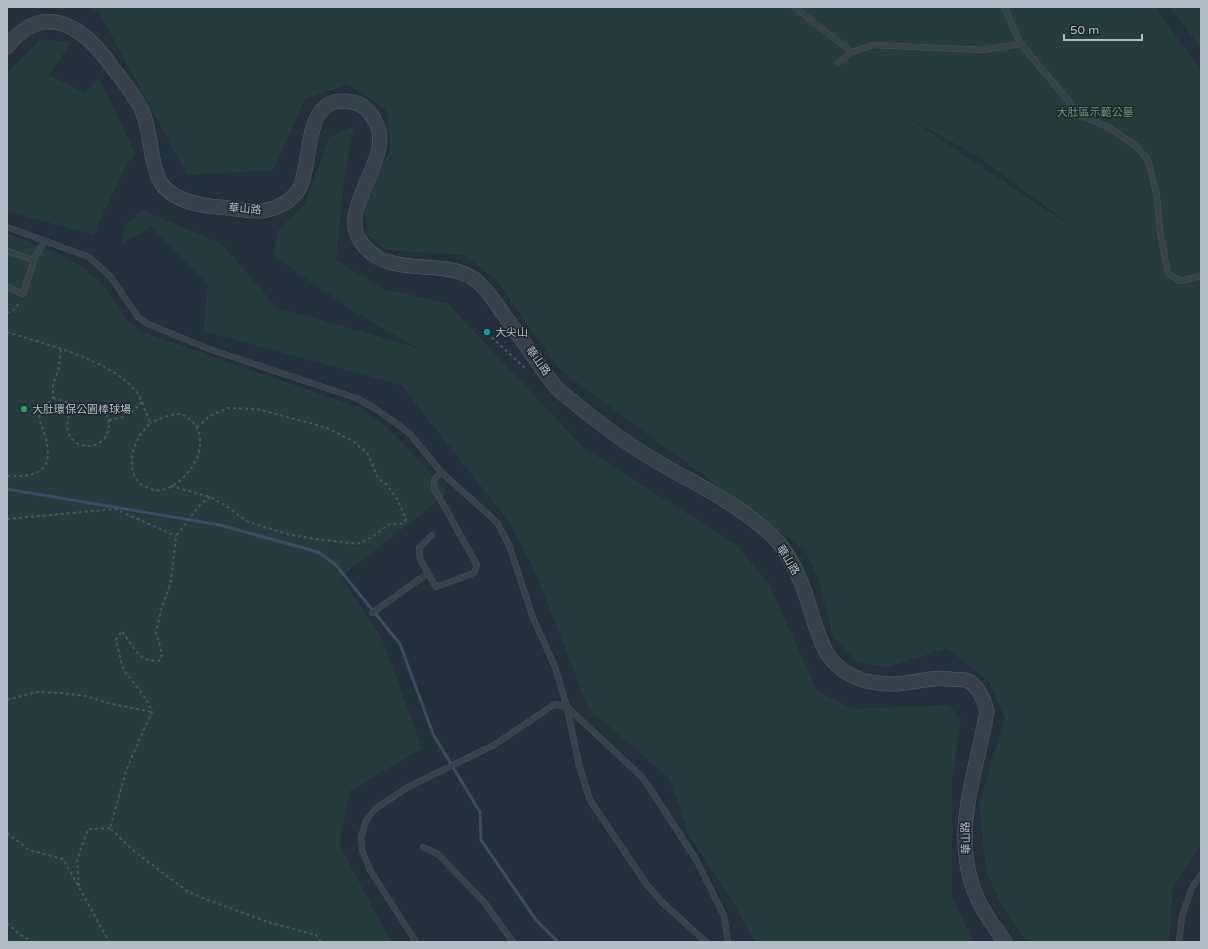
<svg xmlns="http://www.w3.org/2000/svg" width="1208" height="949" font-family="'Varela Round','Noto Sans TC',sans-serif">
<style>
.green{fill:#263c3c;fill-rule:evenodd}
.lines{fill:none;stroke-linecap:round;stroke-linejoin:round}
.stream{stroke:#394e63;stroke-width:3}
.service-casing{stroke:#555f68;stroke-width:6}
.tertiary-casing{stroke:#555f68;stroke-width:15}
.path{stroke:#45595a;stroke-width:2;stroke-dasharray:3 3;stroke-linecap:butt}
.service{stroke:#37414a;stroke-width:5.5}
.tertiary{stroke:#37414a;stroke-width:14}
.culture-dot{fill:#0f9aa8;stroke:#1c262f;stroke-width:1.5}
.leisure-dot{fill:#2e9e5b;stroke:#1c262f;stroke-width:1.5}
.labels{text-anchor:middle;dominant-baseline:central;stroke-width:3;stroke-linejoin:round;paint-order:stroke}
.park-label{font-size:11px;fill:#6a9671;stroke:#1c262f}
.street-label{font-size:11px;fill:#b2bcc6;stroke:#1c262f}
.poi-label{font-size:11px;fill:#b2bcc6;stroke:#1c262f;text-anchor:start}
</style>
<rect width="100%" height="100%" fill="#232f3a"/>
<g class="green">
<path d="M89,7H1155L1201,71V846L1173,886L1169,942H1027L1001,904L986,871L979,804L1005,718L990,683L947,648L888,667L858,663L833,636L818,578L805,550L560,370L496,280L464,255L386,250L367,235L365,205L390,149L387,110L347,84L305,99L273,170L187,175L99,12ZM907,117L979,157L1077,230Z"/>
<polygon points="1170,7 1201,7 1201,48"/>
<polygon points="40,39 71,42 49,75 84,93 99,78 136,155 127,163 93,235 7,211 7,75 8,72"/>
<polygon points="354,127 345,171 336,260 383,289 447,303 584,448 735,544 769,584 817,691 852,709 949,705 961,720 952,778 952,896 973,942 755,942 731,898 689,836 670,779 588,708 538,578 510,523 401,385 203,331 208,284 151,227 122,243 124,226 142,210 222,244 277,308 360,331 420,349 355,312 273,256 278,231 305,204 329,137"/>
<path d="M7,233L58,253L83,267L100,282L128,321L142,332L363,409L382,423L411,452L448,493L341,577L382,639L422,748L350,791L339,844L391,942H7ZM110,509L149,511L201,523H200Z"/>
</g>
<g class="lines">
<polyline class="stream" points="7,489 220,525 318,552 335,564 400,644 433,734 480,812 481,840 536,920 558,942"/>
<defs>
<g id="service">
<polyline points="794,7 852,52"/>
<polyline points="1004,7 1021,44 1080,115 1108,127 1136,146 1148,160 1157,196 1160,232 1168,273 1180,281 1201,276"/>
<polyline points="838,63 852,52 873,45 983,50 1021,44"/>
<polyline points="7,227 89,257 110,276 138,317 148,324 209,349 356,398 371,406 400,426 410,434 441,472 489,515 498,524 509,545 533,618 555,667 567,707 579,765 590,800 647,885 663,903 706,942"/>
<polyline points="7,251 34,260"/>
<polyline points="7,287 23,294 35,257 44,242"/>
<polyline points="432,535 419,548 420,559 436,587 474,573 477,565 434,488 434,480 441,472"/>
<polyline points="372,613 428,573"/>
<polyline points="423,847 438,854 458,875 484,902 513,942"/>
<polyline points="416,942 370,870 362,850 361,837 366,821 375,809 408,787 494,745 555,704 567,707 642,777 657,799 697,861 724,916 728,942"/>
<polyline points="1179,942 1182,916 1192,888 1201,874"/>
</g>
<path id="tertiary" d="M7,47C43,0 83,25 113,68C123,82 137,97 143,113C152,134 150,171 164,187C182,206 212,206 237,209C247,210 257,213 267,210C280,207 292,200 299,189C314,162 301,92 352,102C364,104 369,111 375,121C396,157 339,205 359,239C387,284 444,253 478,282C488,291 495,302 502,312C513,327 523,342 534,357C542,369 551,383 562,393C570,400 579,406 587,413C613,434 641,453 670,469C700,486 729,500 756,522C764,528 772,535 779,543C795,563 804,587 811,612C816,627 820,643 828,655C844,678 871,685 897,684C915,683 932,676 950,679C955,680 961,679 966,680C978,685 984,700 987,711C976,777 947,841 981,906C988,918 997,930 1005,942"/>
</defs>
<use href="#service" class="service-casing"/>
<use href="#tertiary" class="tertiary-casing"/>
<g class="path">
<path d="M7,313C14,311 17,307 20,301"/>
<polyline points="483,329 527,370"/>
<path d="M7,332C44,344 108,359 134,389C138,392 140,398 142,402C129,415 127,417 109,420"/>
<polyline points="53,398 78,406"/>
<path d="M142,402L150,423C145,429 139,435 136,443C130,457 129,478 144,486C150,489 155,491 162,490C188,484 214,444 192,421C189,418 183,414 179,414C169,414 159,419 150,423"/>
<circle cx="88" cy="425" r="21"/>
<path d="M7,476C38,477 55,471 45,436C43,429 40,423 39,415L46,405L53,398V383L58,372L61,349"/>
<path d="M171,486L210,497L225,505L246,521L287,534L309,538L358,544L372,537L388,525C391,523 398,525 404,523L406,519L397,499L387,485L378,478L368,454L353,441L325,427L257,409L228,408L210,416L197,427"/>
<path d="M210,497L199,506L176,536L172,573L169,589L162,606L156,632L162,653L161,660C140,665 132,645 122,631L116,640L123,669L146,699L152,712L127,768L110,828L135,852L187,891L205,899L271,923L316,935L321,942"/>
<polyline points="7,519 115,509 176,536"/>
<polyline points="7,700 36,692 61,693 86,696 108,703 152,712"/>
<polyline points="7,833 29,850 63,859 79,887 109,942"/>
<polyline points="79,886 77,860 88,829 110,828"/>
<polyline points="7,923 19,934 33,942"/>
</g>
<use href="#service" class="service"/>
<use href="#tertiary" class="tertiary"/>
</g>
<circle class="culture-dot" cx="487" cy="332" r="4"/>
<circle class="leisure-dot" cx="24" cy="409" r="4"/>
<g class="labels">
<g class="park-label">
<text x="1095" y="112">大肚區示範公墓</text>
</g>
<g class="street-label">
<text transform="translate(245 209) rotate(4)">華山路</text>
<text transform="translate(538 361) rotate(54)">華山路</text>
<text transform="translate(788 560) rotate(59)">華山路</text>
<text transform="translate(966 838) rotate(-92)">華山路</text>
</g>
<g class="poi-label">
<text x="495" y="332">大尖山</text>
<text x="32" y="409">大肚環保公園棒球場</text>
</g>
</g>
<rect width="1208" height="949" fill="none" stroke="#b2bcc6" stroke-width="16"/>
<path d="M1064 34v6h78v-6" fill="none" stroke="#b2bcc6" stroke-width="2"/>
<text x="1070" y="34" font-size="12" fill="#b2bcc6" stroke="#1c262f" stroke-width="3" paint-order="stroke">50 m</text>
</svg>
